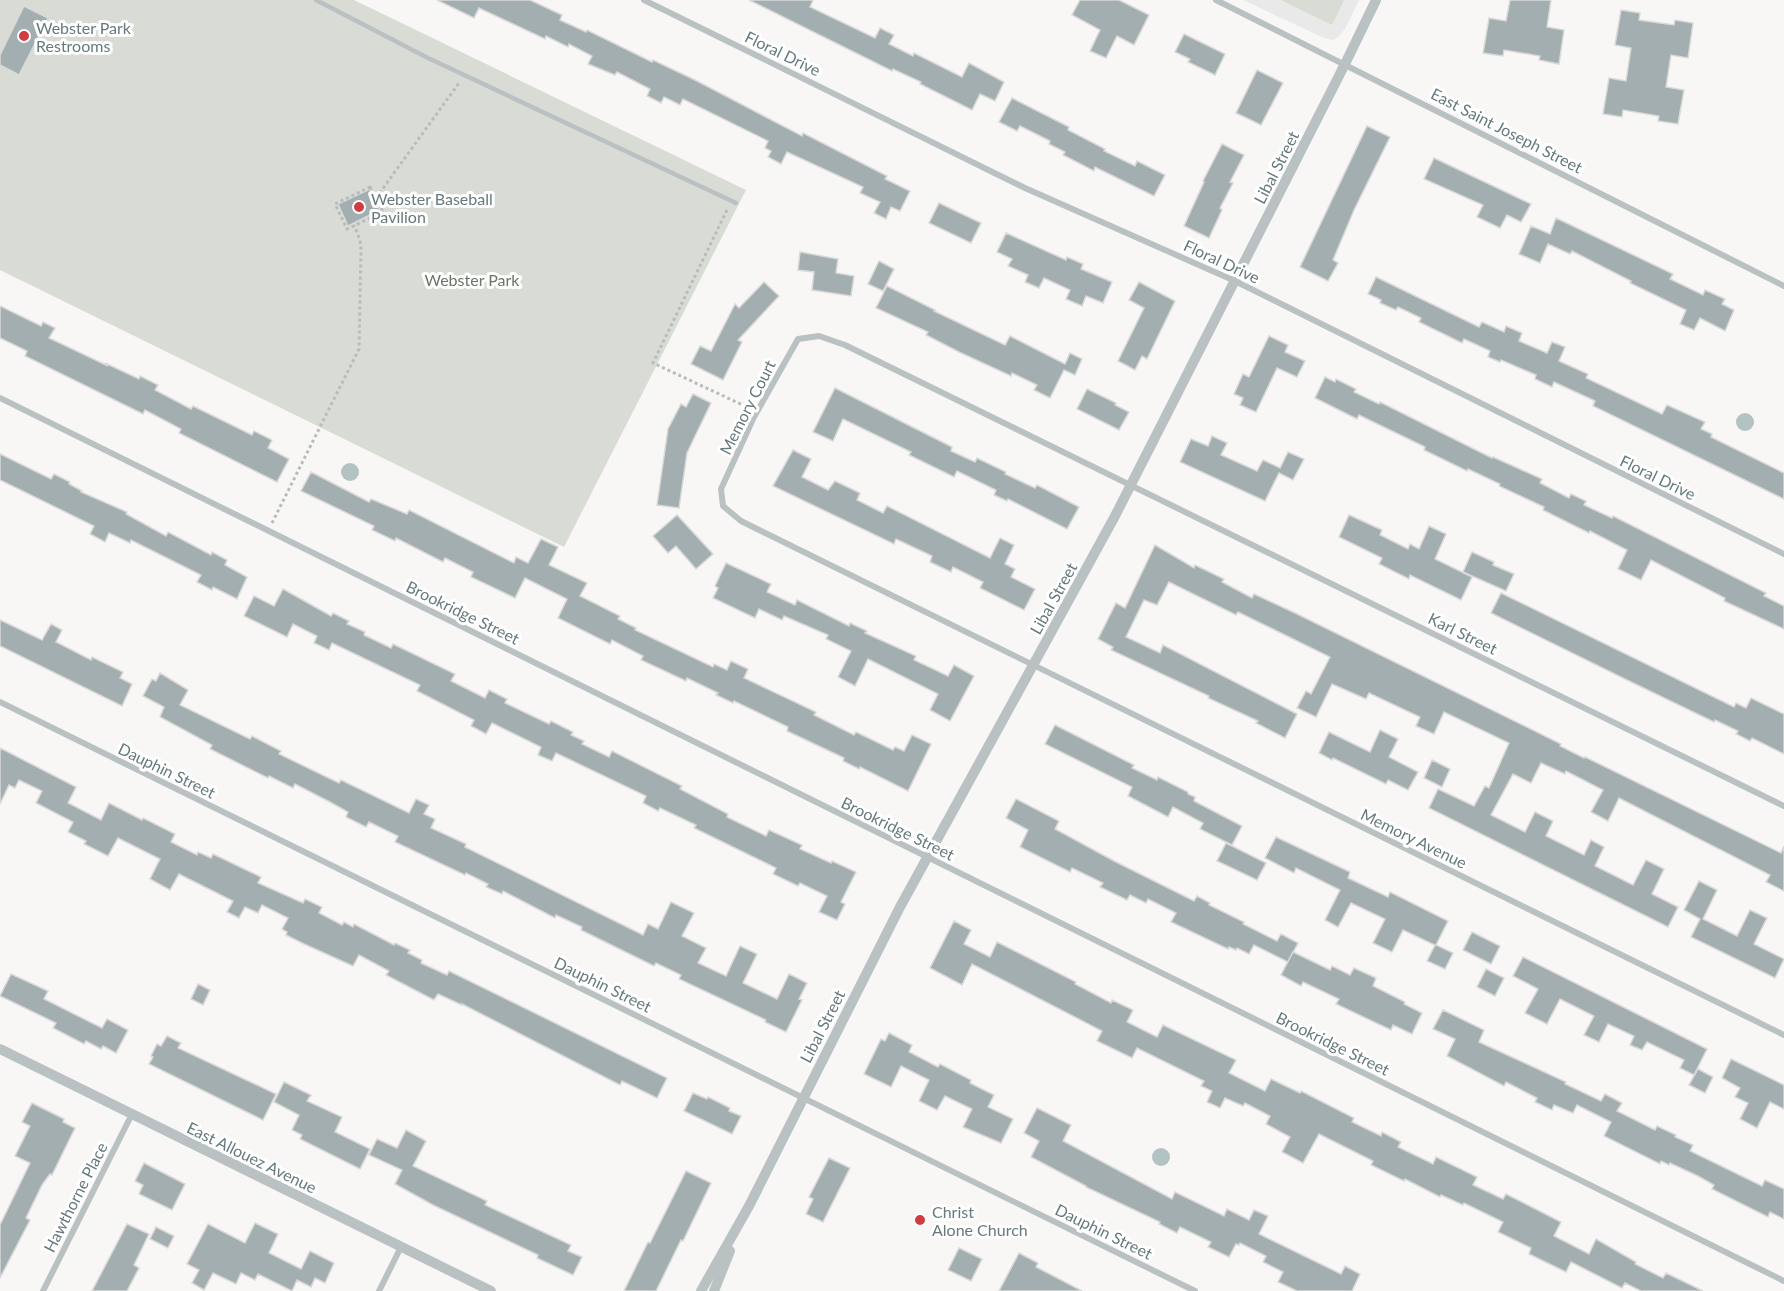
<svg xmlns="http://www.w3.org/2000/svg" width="1784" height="1291" font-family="Lato,sans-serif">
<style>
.built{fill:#e8e9e8}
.green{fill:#d9dcd5}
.water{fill:#b3c3c3}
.building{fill:#a2aeb0;stroke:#d9d9d8;stroke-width:1.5}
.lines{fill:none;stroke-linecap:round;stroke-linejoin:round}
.path{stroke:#b7bcbd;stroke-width:3;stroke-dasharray:3 3;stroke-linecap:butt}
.service{stroke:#bac1c2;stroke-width:4.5}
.minor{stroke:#bac1c2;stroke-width:6}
.tertiary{stroke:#bac1c2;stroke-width:10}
.poi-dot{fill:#d23b42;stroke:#fff;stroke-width:2}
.labels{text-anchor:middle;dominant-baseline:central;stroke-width:6;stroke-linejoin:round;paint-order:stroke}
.poi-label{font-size:16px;fill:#667a7d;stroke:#fff;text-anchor:start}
.street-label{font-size:16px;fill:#667a7d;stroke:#fff}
.park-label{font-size:16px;fill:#6c7664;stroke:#fff}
</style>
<rect width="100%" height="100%" fill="#f8f7f5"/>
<polygon class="built" points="1243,0 1359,0 1345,29 1338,37 1333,40 1324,38"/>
<g class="green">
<polygon points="0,0 354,0 746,190 564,547 0,270"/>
<polygon points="1281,0 1344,0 1332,25"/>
</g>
<g class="water">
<circle cx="1745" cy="422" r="9"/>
<circle cx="350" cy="472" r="9"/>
<circle cx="1161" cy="1157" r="9"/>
</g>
<g class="building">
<polygon points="437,0 530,0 562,15 560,20 586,32 587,30 652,62 653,60 697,81 802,136 803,133 887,176 885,179 910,191 900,211 891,207 886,219 874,213 880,202 860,193 863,187 787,152 781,164 768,157 771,151 765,148 768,141 683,99 680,105 664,97 661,103 647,96 650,89 617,72 615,75 588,64 592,56 569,44 568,47 546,36 545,39 479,8 474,18"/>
<polygon points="749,0 813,0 810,7 875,38 880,28 894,35 889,44 913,56 914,53 962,77 969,63 1004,82 995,101 980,94 972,110 920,84 921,82 893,69 892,71"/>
<polygon points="1080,0 1119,0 1149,15 1134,45 1117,36 1106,58 1090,51 1100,30 1072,15"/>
<polygon points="1510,0 1551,0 1547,27 1564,30 1559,64 1539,60 1540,56 1504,50 1503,56 1483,53 1489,18 1506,21"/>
<polygon points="24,6 48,18 19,75 0,65 0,55"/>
<polygon points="1621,10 1640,13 1639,20 1674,25 1675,20 1693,23 1688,58 1671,55 1666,87 1684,90 1678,124 1658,121 1659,116 1623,110 1622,117 1603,114 1609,78 1626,81 1631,48 1615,45"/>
<polygon points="1184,34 1225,54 1215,75 1188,62 1190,59 1175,52"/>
<polygon points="1257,70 1283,83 1261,125 1236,113"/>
<polygon points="1012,98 1069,127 1068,130 1105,149 1104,151 1135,166 1137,161 1165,175 1154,196 1095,167 1094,171 1063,155 1065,152 1049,144 1050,141 1020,126 1017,131 999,122"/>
<polygon points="1367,126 1390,137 1354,210 1333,260 1338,263 1328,281 1300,267"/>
<polygon points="1222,144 1244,155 1230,182 1233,183 1220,208 1222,210 1209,238 1184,226 1204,182 1203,181"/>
<polygon points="1434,158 1531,204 1521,222 1507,215 1500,228 1477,217 1483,205 1424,179"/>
<polygon points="370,189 380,210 348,226 338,204"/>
<polygon points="939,203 981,223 971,243 929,223"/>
<polygon points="1556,218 1673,274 1670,279 1703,295 1705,290 1725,299 1722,304 1734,310 1725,331 1700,318 1694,330 1680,324 1686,310 1630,283 1631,281 1572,251 1570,254 1548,244 1540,263 1519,254 1531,226 1550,234"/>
<polygon points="1006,233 1066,260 1067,257 1083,264 1081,269 1112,282 1103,303 1086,296 1082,306 1066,299 1070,290 1044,278 1039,288 1025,282 1028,275 1008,266 1012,259 997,252"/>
<polygon points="800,252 838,259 836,273 854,276 851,296 812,290 814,272 798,270"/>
<polygon points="879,261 894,269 883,291 868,284"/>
<polygon points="1376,277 1479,327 1482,322 1504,332 1506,326 1522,333 1519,341 1547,353 1552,342 1565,347 1559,361 1588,374 1586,378 1662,414 1667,405 1705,422 1701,429 1712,434 1711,437 1784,473 1784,499 1593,406 1595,401 1554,382 1552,387 1535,379 1536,375 1501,360 1500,362 1488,357 1490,351 1464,339 1462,343 1419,322 1421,318 1398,307 1396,310 1380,303 1381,300 1368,294"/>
<polygon points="764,282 779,296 738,340 742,342 723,380 691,364 700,346 711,351 735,304 739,308"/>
<polygon points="1139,282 1175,301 1147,359 1142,356 1135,370 1118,361 1144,308 1129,300"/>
<polygon points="887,286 935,310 934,311 1005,345 1010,336 1065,364 1070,353 1082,359 1075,375 1064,370 1050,398 1034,390 1037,385 1012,373 1011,376 959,352 926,335 928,332 876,308"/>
<polygon points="0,306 41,326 43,322 55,328 49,338 108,366 105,363 139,379 140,376 158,385 155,390 191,409 193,406 252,435 254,431 272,440 268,448 289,459 277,482 179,433 181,429 145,410 143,414 25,356 27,351 0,338"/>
<polygon points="1269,336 1288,345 1285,352 1305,361 1297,377 1277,368 1256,412 1240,405 1243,398 1234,394 1243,374 1249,377"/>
<polygon points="1325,377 1335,382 1336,379 1356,389 1354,392 1379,404 1380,402 1492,458 1493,457 1542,479 1540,483 1569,498 1571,494 1586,501 1584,505 1612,518 1613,516 1766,593 1764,596 1784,606 1784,629 1724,601 1725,598 1651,560 1641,580 1618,569 1627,550 1590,531 1589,533 1543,510 1544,507 1499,486 1500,484 1468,469 1467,471 1424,450 1425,447 1359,415 1357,419 1315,398"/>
<polygon points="835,388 952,447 951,451 975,462 977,458 1006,472 1005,474 1035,488 1037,485 1079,507 1067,529 1008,499 1007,501 994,495 996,490 957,471 954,477 909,455 911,452 843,419 833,441 813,432"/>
<polygon points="1087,389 1116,403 1115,405 1129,412 1119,430 1077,409"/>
<polygon points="693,394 711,403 687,453 679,508 657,505 668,429 681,404 686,407"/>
<polygon points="1212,436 1227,443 1221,455 1257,471 1263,460 1280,468 1288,452 1304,459 1293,480 1279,473 1265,501 1180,462 1191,439 1208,446"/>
<polygon points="793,450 811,459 802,477 828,490 835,481 860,493 857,500 883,513 887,506 990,558 1000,538 1014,545 1005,564 1015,569 1011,577 1035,589 1024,610 980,588 983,582 953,567 951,572 930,562 932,556 896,539 894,544 773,486"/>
<polygon points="0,454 51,479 54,474 70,482 69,484 82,491 81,492 127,512 126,514 166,536 168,532 211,555 212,552 227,560 225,565 247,577 237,599 213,587 212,590 197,582 201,575 131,540 130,543 109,533 105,542 90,534 94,526 0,480"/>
<polygon points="311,472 369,502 371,499 407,514 409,510 514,563 516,557 528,563 541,539 558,547 549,565 587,583 580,596 620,616 618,619 636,628 635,630 713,667 714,664 727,670 731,661 748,669 744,678 816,712 814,715 854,735 856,732 893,750 895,747 904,751 912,735 931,744 908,791 860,767 859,769 843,761 844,758 787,731 788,727 734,701 733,703 716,695 718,693 687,678 686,681 641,660 643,656 612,640 610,644 558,618 567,599 525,578 515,598 471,577 473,572 445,558 443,562 396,538 395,541 372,530 374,526 301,491"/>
<polygon points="677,515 713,554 696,569 676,546 668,553 653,536"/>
<polygon points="1349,515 1382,530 1380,535 1408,549 1410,544 1419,549 1429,526 1446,534 1435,559 1472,577 1461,600 1410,575 1409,579 1379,564 1382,558 1339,537"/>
<polygon points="1155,545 1194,568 1195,565 1224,579 1222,582 1252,598 1254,594 1295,613 1561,744 1560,746 1584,758 1585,757 1781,853 1784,846 1784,891 1766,882 1770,875 1619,798 1608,821 1591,812 1603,790 1566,771 1565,774 1541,763 1531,783 1513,774 1491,815 1525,832 1535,812 1553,821 1546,836 1584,855 1591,840 1604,847 1595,866 1633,885 1646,860 1664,869 1652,894 1678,907 1668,927 1429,808 1438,789 1474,806 1485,786 1489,788 1509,743 1444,712 1434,734 1416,726 1420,717 1369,693 1366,699 1332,684 1316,717 1297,708 1306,691 1311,694 1330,657 1238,612 1236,615 1169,582 1157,605 1144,600 1126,637 1160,653 1163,645 1297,714 1285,738 1256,723 1258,721 1208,698 1209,696 1111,650 1113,647 1098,639 1116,603 1125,608"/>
<polygon points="1472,552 1494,562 1493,565 1514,574 1506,591 1463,572"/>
<polygon points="726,563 771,584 767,592 795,605 797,600 849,626 850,623 867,631 865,633 916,656 914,660 948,676 954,665 974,676 950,721 930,710 938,694 868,659 855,686 838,677 851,651 826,639 828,635 784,616 782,620 759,609 755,618 713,598 718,588 715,586"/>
<polygon points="283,589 331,616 333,613 349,621 347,624 365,632 364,635 391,648 393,644 455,674 451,681 485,698 489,690 507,699 505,703 549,724 551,721 573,732 571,735 584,741 582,744 609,757 612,751 682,786 680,789 728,814 727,817 766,836 769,830 802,845 800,849 831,863 832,861 856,872 841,902 845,904 837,920 819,912 827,896 800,883 798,886 773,874 776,868 694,828 696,825 660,808 658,811 643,803 646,796 556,753 552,761 538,755 541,747 492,723 486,734 471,726 474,720 417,691 420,685 332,643 329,650 314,643 317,636 293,624 287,637 244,616 254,596 274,606"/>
<polygon points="1501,593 1734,707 1736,703 1746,708 1751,698 1784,714 1784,754 1752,738 1750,741 1736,734 1738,731 1715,720 1714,722 1627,680 1491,613"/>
<polygon points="0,620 42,640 51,624 62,630 56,642 91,660 92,657 123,672 120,678 132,684 122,706 0,646"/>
<polygon points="160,673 188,690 180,705 250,739 252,736 281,751 279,754 339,783 341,780 409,813 416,799 429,805 424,814 435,819 431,828 466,844 465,847 635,931 643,935 648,924 658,929 671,902 694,913 682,936 706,948 698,963 726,976 740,946 757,954 743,983 777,999 789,974 807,983 799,999 802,1000 786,1032 765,1022 766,1020 679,979 681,975 656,963 654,966 581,930 582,927 556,915 555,918 503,891 502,894 486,887 488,884 466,873 465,875 395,842 398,836 369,822 366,827 346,817 348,812 330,802 295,784 293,788 269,776 268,778 210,749 212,745 160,717 164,707 143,696 152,679 156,681"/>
<polygon points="1055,725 1134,765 1132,768 1157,780 1158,777 1188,792 1188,794 1195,797 1194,801 1242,826 1232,845 1200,829 1203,823 1173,807 1168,817 1128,796 1132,787 1045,744"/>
<polygon points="1380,730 1398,739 1389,757 1418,772 1408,790 1388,780 1386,784 1333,758 1332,760 1319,753 1329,732 1370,752"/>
<polygon points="0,748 76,787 68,803 101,820 109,803 142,820 143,818 175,834 171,842 197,855 198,852 211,858 213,854 261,877 258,883 303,903 305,899 322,907 319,913 342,925 344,922 353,927 354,924 394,945 395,943 410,950 408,953 422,960 421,963 447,975 449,971 667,1078 657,1098 622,1081 620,1085 462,1004 462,1005 438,994 434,1000 386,975 389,971 359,955 353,966 304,944 286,935 287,932 282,929 288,918 262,905 258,913 245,907 239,918 227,912 233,901 179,874 170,890 150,879 160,859 118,838 108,856 84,844 86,841 68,832 73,822 36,803 42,791 19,780 15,788 9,785 0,804"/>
<polygon points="1432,760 1450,769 1442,787 1424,778"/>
<polygon points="1016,799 1059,821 1055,829 1114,861 1194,901 1197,896 1210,903 1209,905 1244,922 1243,924 1277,941 1281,934 1298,943 1288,962 1254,945 1249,954 1237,948 1236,950 1229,947 1228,949 1171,922 1176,913 1148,899 1146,903 1130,895 1127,900 1100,887 1103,883 1072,868 1070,872 1020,847 1028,830 1006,818"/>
<polygon points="1276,837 1350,872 1348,878 1388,897 1390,892 1448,921 1436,945 1453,953 1445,969 1427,961 1435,945 1403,930 1392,952 1373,943 1385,919 1351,903 1338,927 1325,920 1340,890 1296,868 1294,873 1265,858"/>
<polygon points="1226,843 1266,863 1257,880 1217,861"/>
<polygon points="1699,881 1717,890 1703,919 1737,936 1750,910 1767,918 1754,944 1784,959 1775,978 1691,937 1700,919 1684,910"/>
<polygon points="954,921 971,930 964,944 990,957 997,942 1076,982 1075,984 1111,1003 1112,1000 1133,1010 1127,1022 1157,1037 1163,1025 1236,1060 1229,1073 1265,1091 1271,1079 1300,1093 1301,1091 1354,1118 1352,1122 1381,1136 1382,1132 1401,1142 1398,1147 1433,1164 1436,1157 1477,1177 1473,1185 1503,1199 1506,1194 1561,1222 1554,1236 1589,1254 1596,1239 1636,1262 1635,1264 1663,1278 1666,1273 1703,1291 1641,1291 1625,1283 1622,1288 1571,1262 1566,1272 1529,1254 1531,1248 1498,1232 1503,1222 1464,1203 1463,1205 1441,1195 1440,1197 1405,1179 1404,1181 1371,1165 1373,1161 1319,1134 1303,1163 1282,1152 1290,1137 1266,1124 1270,1116 1245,1103 1243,1106 1225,1098 1220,1108 1207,1102 1212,1091 1201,1086 1204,1081 1137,1048 1132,1058 1097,1041 1102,1031 972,964 962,985 930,968"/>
<polygon points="1472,932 1500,946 1491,964 1463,950"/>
<polygon points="1293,952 1330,970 1332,966 1350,975 1354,968 1376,978 1373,986 1405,1002 1404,1004 1422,1013 1412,1034 1393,1025 1391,1030 1336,1004 1339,999 1303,982 1301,986 1281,975"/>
<polygon points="1523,957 1707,1049 1694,1075 1680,1068 1684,1060 1647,1042 1642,1050 1630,1045 1634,1036 1608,1024 1599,1042 1584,1035 1594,1016 1560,999 1547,1024 1525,1013 1538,989 1513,976"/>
<polygon points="1486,969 1504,978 1495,996 1477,987"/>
<polygon points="11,974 48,991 44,999 102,1028 107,1019 128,1030 116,1053 103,1046 101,1049 86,1041 84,1044 53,1028 56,1023 0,996"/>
<polygon points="198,984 210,990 203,1005 191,999"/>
<polygon points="1443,1010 1484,1030 1479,1042 1566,1082 1565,1084 1601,1101 1605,1094 1622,1103 1617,1111 1655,1130 1657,1126 1676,1135 1675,1137 1693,1145 1690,1151 1762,1186 1765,1180 1784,1189 1784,1219 1770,1212 1768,1217 1712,1189 1714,1185 1698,1176 1670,1163 1669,1165 1661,1161 1660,1164 1604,1136 1611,1122 1577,1105 1573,1113 1554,1105 1552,1110 1535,1102 1537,1098 1506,1082 1504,1086 1447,1056 1455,1039 1433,1029"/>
<polygon points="889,1033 912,1045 909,1052 938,1067 940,1064 971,1080 970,1083 994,1095 988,1107 1013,1119 1001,1143 963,1127 972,1109 945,1096 937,1110 919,1101 929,1080 901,1066 891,1087 864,1074 881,1039 885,1041"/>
<polygon points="167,1036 181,1043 178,1048 276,1094 263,1120 149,1064 153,1057 151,1056 157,1044 161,1046"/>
<polygon points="1731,1059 1784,1085 1784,1109 1770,1102 1757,1128 1740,1119 1748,1103 1735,1097 1740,1088 1722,1078"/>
<polygon points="1698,1069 1713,1077 1705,1093 1689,1085"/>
<polygon points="284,1082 311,1095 307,1101 342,1117 335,1132 370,1149 360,1169 300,1139 302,1135 292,1130 299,1115 274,1102"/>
<polygon points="693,1093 707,1099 708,1097 730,1108 729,1111 741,1116 732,1134 684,1111"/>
<polygon points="32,1103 64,1119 63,1122 75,1128 52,1175 50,1174 42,1185 26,1218 30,1220 0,1278 0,1225 30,1163 15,1156 30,1126 22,1122"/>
<polygon points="1037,1108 1071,1125 1063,1141 1172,1199 1175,1192 1224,1216 1227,1209 1249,1220 1254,1210 1268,1216 1259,1234 1341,1274 1345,1266 1360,1274 1352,1291 1297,1291 1278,1282 1283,1272 1263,1262 1266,1256 1240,1243 1239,1245 1236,1244 1229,1257 1208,1247 1211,1242 1180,1227 1177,1233 1159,1224 1160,1222 1086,1187 1086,1186 1031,1157 1039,1141 1024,1133"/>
<polygon points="406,1130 426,1141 413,1166 487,1201 485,1205 571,1245 568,1251 582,1257 573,1275 537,1258 538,1255 433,1205 395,1184 402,1170 369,1155 377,1139 397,1148"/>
<polygon points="829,1158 850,1168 823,1222 806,1214 813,1199 809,1197"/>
<polygon points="144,1163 185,1184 172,1210 139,1194 143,1185 135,1181"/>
<polygon points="686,1171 711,1183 683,1241 681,1240 656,1291 624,1291 648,1242 650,1243"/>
<polygon points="255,1223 278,1234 269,1253 301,1269 310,1251 334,1263 325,1283 315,1278 311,1287 297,1280 292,1291 258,1274 255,1280 241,1273 236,1284 213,1273 204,1290 192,1283 199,1270 187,1264 208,1224 245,1243"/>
<polygon points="127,1224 149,1234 134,1265 139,1268 127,1291 92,1291"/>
<polygon points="156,1227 174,1236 168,1248 150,1239"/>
<polygon points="959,1248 982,1259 971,1281 948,1270"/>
<polygon points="1019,1253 1038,1263 1036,1267 1082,1291 999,1291"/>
</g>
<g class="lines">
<g class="path">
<polygon points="370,187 383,212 347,229 335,204"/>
<polyline points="376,198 459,83"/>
<polyline points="727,210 653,363 747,407"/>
<polyline points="272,523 359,349 361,249 360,240 354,225"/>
</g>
<polyline class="service" points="316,0 428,58 736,203"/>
<g class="minor">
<polyline points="644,0 1025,188 1235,281 1784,554"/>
<polyline points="1216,0 1784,286"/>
<polyline points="0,398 1784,1281"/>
<polyline points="0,702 1195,1291"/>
<polyline points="1784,806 845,345 819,336 798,339 754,417 721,489 723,506 741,521 1784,1035"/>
<polyline points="43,1291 132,1114"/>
<polyline points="379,1291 401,1247"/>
</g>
<g class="tertiary">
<polyline points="0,1049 491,1291"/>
<polyline points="701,1291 749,1206 900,907 1115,516 1345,64 1376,0"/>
<polyline points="714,1291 730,1251"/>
</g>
</g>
<g class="poi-dot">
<circle cx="24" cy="36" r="6"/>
<circle cx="359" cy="207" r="6"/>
<circle cx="920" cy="1220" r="6"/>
</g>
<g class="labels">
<g class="poi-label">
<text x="36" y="27">Webster Park<tspan x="36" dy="18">Restrooms</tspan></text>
<text x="371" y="198">Webster Baseball<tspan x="371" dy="18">Pavilion</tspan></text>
<text x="932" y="1211">Christ<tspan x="932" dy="18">Alone Church</tspan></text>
</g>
<g class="street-label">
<text transform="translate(783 53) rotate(26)">Floral Drive</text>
<text transform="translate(1507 130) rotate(27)">East Saint Joseph Street</text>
<text transform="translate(1276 167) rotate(-63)">Libal Street</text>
<text transform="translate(1222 261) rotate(25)">Floral Drive</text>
<text transform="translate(747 407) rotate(-63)">Memory Court</text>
<text transform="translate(1658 477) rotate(26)">Floral Drive</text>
<text transform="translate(1053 598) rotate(-61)">Libal Street</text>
<text transform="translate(463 612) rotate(26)">Brookridge Street</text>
<text transform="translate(1463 633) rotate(26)">Karl Street</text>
<text transform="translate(167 770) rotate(26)">Dauphin Street</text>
<text transform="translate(898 828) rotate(26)">Brookridge Street</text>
<text transform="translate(1414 838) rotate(26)">Memory Avenue</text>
<text transform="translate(603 984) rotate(26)">Dauphin Street</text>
<text transform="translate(822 1026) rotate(-63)">Libal Street</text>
<text transform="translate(1333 1043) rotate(26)">Brookridge Street</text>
<text transform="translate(252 1157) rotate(26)">East Allouez Avenue</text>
<text transform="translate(75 1197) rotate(-63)">Hawthorne Place</text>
<text transform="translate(1104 1231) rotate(26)">Dauphin Street</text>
</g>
<g class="park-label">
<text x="472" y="279">Webster Park</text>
</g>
</g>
</svg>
